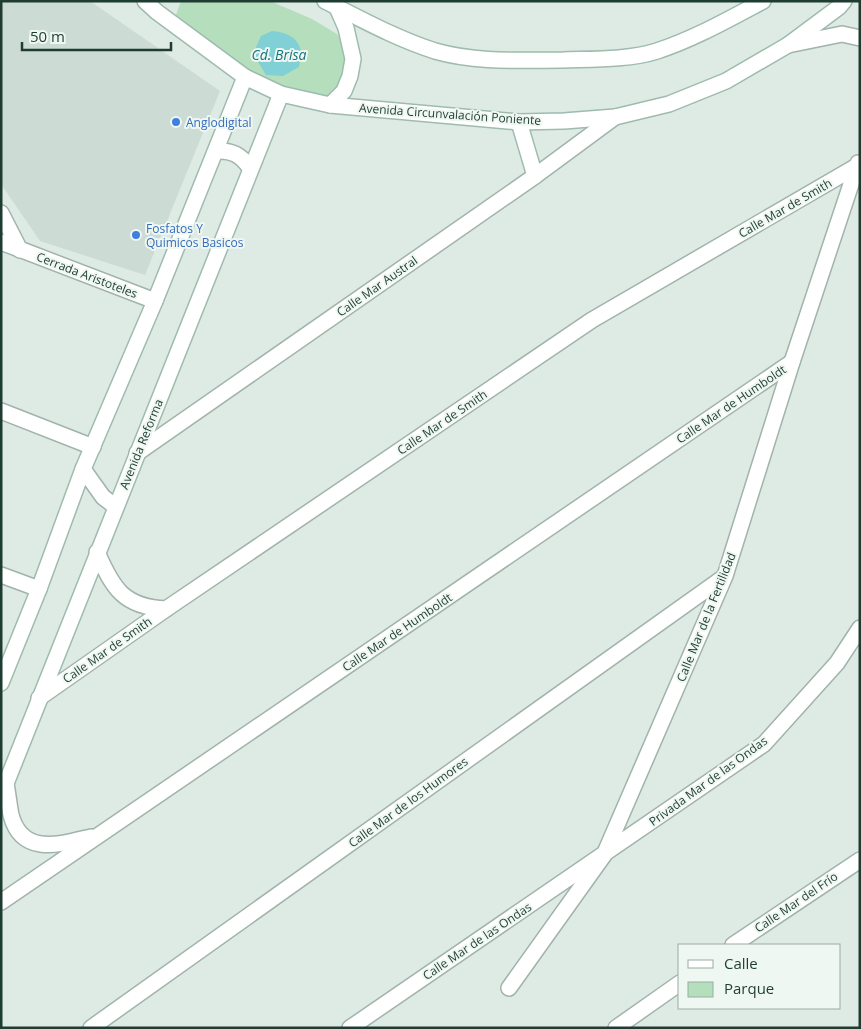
<svg xmlns="http://www.w3.org/2000/svg" width="861" height="1029" font-family="'Open Sans',sans-serif">
<style>
.built{fill:#ccdbd3}
.green{fill:#b5debc}
.water{fill:#81d0d5}
.lines{fill:none;stroke-linecap:round;stroke-linejoin:round}
.minor-casing{stroke:#a1b3ab;stroke-width:18}
.tertiary-casing{stroke:#a1b3ab;stroke-width:18}
.secondary-casing{stroke:#9ebbae;stroke-width:18}
.minor{stroke:#fff;stroke-width:15}
.tertiary{stroke:#fff;stroke-width:15}
.secondary{stroke:#fff;stroke-width:15}
.shop-dot{fill:#3f7fe0;stroke:#eff7f2;stroke-width:2}
.labels{text-anchor:middle;dominant-baseline:central;stroke-width:4;stroke-linejoin:round;paint-order:stroke}
.street-label{font-size:12px;fill:#1e3c31;stroke:#eff7f2}
.shop-label{font-size:12px;fill:#366cbe;stroke:#eff7f2;text-anchor:start}
.water-label{font-size:14px;font-style:italic;fill:#14747c;stroke:#eff7f2}
</style>
<rect width="100%" height="100%" fill="#deebe4"/>
<polygon class="built" points="1,1 90,1 220,91 145,275 40,241 1,184"/>
<polygon class="green" points="181,1 270,1 312,19 337,34 348,53 341,91 326,98 266,83 220,55 176,15"/>
<path class="water" d="M272,31C284,32 298,36 301,51C302,55 300,62 299,67L283,76L266,75L253,54L261,36Z"/>
<g class="lines">
<defs>
<g id="minor">
<polyline points="788,45 842,34 860,38"/>
<polyline points="1,213 20,250"/>
<polyline points="1,242 155,301"/>
<polyline points="1,411 93,447"/>
<polyline points="137,453 535,176 615,117"/>
<path d="M97,552C113,589 124,607 166,609"/>
<polyline points="1,575 39,589"/>
<polyline points="39,698 166,609 592,320 857,166"/>
<path d="M6,784C8,794 9,805 11,815C22,857 61,844 91,837"/>
<polyline points="1,902 792,362"/>
<polyline points="509,988 604,855 725,576 792,362 858,163"/>
<polyline points="91,1028 724,577"/>
<polyline points="350,1028 764,744 837,663 860,628"/>
</g>
<g id="tertiary">
<path d="M216,151C232,150 241,155 250,168"/>
<polyline points="83,469 103,497 116,507"/>
<polyline points="733,945 860,860"/>
<polyline points="616,1028 680,983"/>
</g>
<g id="secondary">
<polyline points="145,1 157,12 245,77 281,94 330,105 519,122 564,121 615,117 669,104 726,81 788,45 839,7 844,1"/>
<path d="M325,1C361,19 397,39 435,51C477,63 521,60 563,60C592,59 629,60 657,51C694,39 729,19 763,1"/>
<polyline points="330,105 344,91 350,76 353,59 346,28 335,3"/>
<polyline points="519,122 535,176"/>
<polyline points="1,683 39,589 83,469 155,301 245,77"/>
<polyline points="1,796 281,94"/>
</g>
</defs>
<use href="#minor" class="minor-casing"/>
<use href="#tertiary" class="tertiary-casing"/>
<use href="#secondary" class="secondary-casing"/>
<use href="#minor" class="minor"/>
<use href="#tertiary" class="tertiary"/>
<use href="#secondary" class="secondary"/>
</g>
<g class="shop-dot">
<circle cx="176" cy="122" r="5"/>
<circle cx="136" cy="235" r="5"/>
</g>
<g class="labels">
<g class="street-label">
<text transform="translate(450 114) rotate(4)">Avenida Circunvalación Poniente</text>
<text transform="translate(785 208) rotate(-30)">Calle Mar de Smith</text>
<text transform="translate(87 275) rotate(21)">Cerrada Aristoteles</text>
<text transform="translate(377 286) rotate(-35)">Calle Mar Austral</text>
<text transform="translate(731 404) rotate(-34)">Calle Mar de Humboldt</text>
<text transform="translate(442 422) rotate(-34)">Calle Mar de Smith</text>
<text transform="translate(141 444) rotate(-68)">Avenida Reforma</text>
<text transform="translate(706 617) rotate(-68)">Calle Mar de la Fertilidad</text>
<text transform="translate(397 632) rotate(-34)">Calle Mar de Humboldt</text>
<text transform="translate(107 650) rotate(-35)">Calle Mar de Smith</text>
<text transform="translate(708 781) rotate(-36)">Privada Mar de las Ondas</text>
<text transform="translate(408 802) rotate(-36)">Calle Mar de los Humores</text>
<text transform="translate(796 902) rotate(-34)">Calle Mar del Frío</text>
<text transform="translate(477 941) rotate(-34)">Calle Mar de las Ondas</text>
</g>
<g class="shop-label">
<text x="186" y="122">Anglodigital</text>
<text x="146" y="228">Fosfatos Y<tspan x="146" dy="14">Quimicos Basicos</tspan></text>
</g>
<g class="water-label">
<text x="279" y="54">Cd. Brisa</text>
</g>
</g>
<rect width="861" height="1029" fill="none" stroke="#1e3c31" stroke-width="5"/>
<rect x="678" y="944" width="162" height="65" fill="#eff7f2" stroke="#9baca5"/>
<rect x="688" y="960" width="25" height="8" fill="#ffffff" stroke="#9baca5"/>
<text x="724" y="969" font-size="15" fill="#1e3c31">Calle</text>
<rect x="688" y="982" width="25" height="15" fill="#b5debc" stroke="#9baca5"/>
<text x="724" y="994" font-size="15" fill="#1e3c31">Parque</text>
<path d="M22 42v8h149v-8" fill="none" stroke="#1e3c31" stroke-width="2.5"/>
<text x="30" y="42" font-size="15" fill="#1e3c31" stroke="#eff7f2" stroke-width="4" paint-order="stroke">50 m</text>
</svg>
